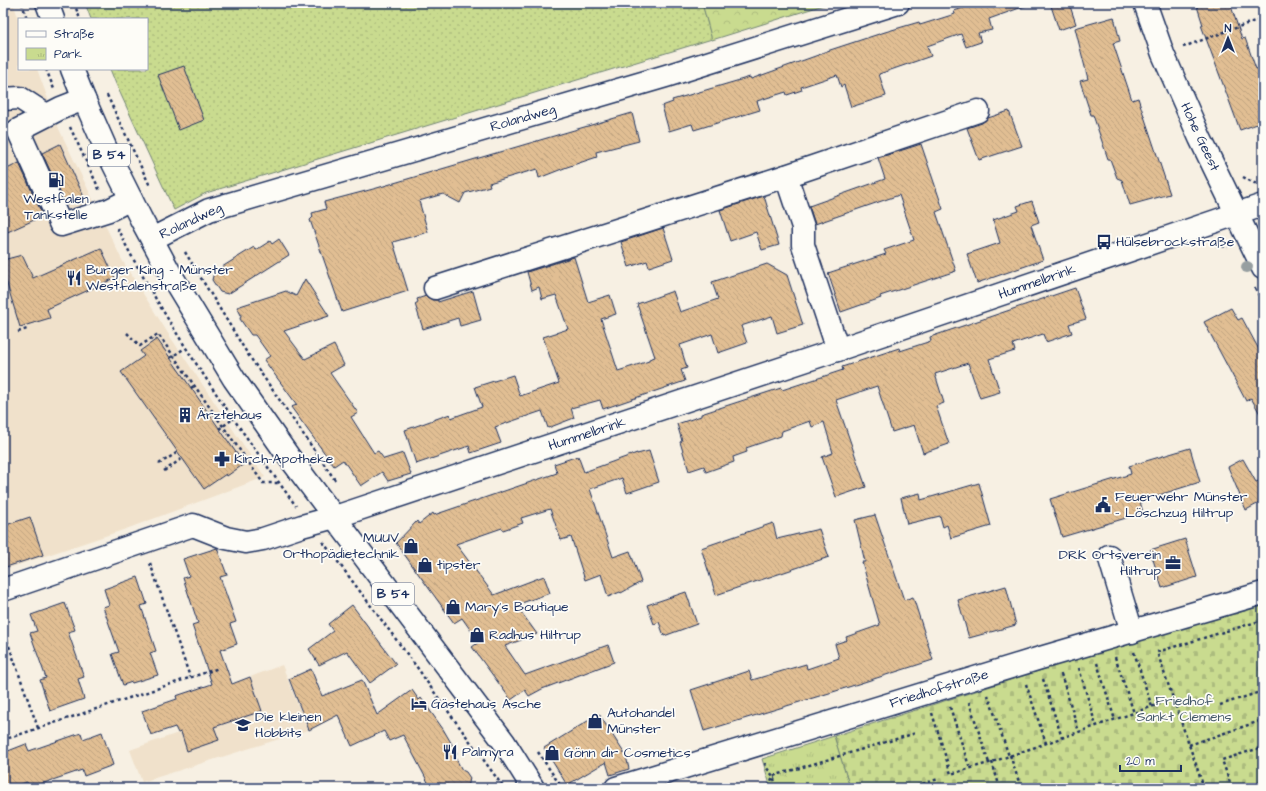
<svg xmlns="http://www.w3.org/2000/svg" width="1266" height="791" font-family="'Architects Daughter',sans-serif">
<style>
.built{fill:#f0e1cb}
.grass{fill:url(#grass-dots);stroke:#728576}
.forest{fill:url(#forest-crowns);stroke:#728576}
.cemetery{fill:url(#cemetery-stones);stroke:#728576}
.park{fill:url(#park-tufts);stroke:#728576}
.building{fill:url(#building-back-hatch);stroke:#1b2f5e}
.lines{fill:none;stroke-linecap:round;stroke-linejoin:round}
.minor-casing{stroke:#1b2f5e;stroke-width:25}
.major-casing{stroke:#1b2f5e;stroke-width:25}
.path{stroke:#1b2f5e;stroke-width:2.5;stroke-dasharray:3 3;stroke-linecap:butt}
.minor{stroke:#fdfcf7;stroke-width:22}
.major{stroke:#fdfcf7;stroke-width:22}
.tree{fill:#969ea0}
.labels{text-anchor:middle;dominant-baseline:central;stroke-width:3.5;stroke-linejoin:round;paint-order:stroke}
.shield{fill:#fdfcf7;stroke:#5f6c8c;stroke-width:1}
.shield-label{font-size:13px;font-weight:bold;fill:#1b2f5e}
.street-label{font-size:14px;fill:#1b2f5e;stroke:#fdfcf7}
.poi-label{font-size:14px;fill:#1b2f5e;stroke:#fdfcf7;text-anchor:start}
.park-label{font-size:14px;fill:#465a6a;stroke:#fdfcf7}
</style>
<defs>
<pattern id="grass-dots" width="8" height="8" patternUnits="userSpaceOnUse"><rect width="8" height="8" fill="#c9db8f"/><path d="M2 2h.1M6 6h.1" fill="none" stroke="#acbc7e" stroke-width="1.8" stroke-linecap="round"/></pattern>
<pattern id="forest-crowns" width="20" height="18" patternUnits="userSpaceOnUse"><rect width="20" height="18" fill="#c9db8f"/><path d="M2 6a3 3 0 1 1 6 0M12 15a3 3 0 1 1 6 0" fill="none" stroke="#acbc7e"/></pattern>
<pattern id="cemetery-stones" width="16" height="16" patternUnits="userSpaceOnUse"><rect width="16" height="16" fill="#c9db8f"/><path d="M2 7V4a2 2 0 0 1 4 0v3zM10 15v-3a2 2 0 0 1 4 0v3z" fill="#acbc7e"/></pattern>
<pattern id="park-tufts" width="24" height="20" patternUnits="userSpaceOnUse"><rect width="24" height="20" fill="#c9db8f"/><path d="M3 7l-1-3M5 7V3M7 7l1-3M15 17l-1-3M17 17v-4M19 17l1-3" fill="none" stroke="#acbc7e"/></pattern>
<pattern id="building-back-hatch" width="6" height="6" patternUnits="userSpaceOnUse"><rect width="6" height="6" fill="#e1be93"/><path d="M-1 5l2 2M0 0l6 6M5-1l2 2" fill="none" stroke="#c0a481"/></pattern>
</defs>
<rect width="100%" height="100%" fill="#f7f0e3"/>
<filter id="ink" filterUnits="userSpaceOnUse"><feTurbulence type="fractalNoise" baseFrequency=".025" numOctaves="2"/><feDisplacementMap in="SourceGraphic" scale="8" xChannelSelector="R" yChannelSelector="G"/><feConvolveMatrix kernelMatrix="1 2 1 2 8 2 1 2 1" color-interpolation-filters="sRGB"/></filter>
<g filter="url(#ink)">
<g class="built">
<polygon points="3,3 13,3 19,20 19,69 37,69 59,129 122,260 171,338 265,477 126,529 3,570"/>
<polygon points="282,665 308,730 142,782 130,750 181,732 177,696 200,688 212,721 262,711 250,677"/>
</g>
<polygon class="grass" points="85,3 702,3 712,39 206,193 174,210 116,84 110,69 147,69 147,19 91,19"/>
<polygon class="forest" points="702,3 830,3 712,40"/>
<polygon class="cemetery" points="1263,606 1263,788 850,788 834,736 1133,641"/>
<polygon class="park" points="834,736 850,788 771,788 762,759"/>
<g class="building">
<polygon points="978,3 1028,3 1028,5 989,19 992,30 978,33 981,42 966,47 961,34 927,46 931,56 879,74 886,96 851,107 844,85 841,87 837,75 801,87 802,90 787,95 786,92 757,101 760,110 694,130 692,124 669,131 662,106 673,102 672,100 750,77 751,79 821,54 821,53 885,32 919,22 920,25 955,14 954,11"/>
<polygon points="1050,3 1069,3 1076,24 1059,30"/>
<polygon points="1196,3 1230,3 1242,39 1245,38 1256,69 1263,67 1263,122 1240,130 1201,25 1203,25"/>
<polygon points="1114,17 1120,41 1113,43 1132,100 1138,98 1170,194 1130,205 1122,180 1117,178 1110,159 1108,159 1093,115 1091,115 1080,81 1088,79 1075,28"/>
<polygon points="184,66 204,120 179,130 158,75"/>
<polygon points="1009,111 1022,146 979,160 967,128 982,123 988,118"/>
<polygon points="632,113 639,141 596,152 597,157 567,167 539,178 537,169 489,183 490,186 465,193 460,203 443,194 419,201 428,232 393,242 408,291 342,312 310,220 313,217 312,213 326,209 324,202 377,188"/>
<polygon points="60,144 84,197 66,205 42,153"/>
<polygon points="921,144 943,209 936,212 956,271 880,296 881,298 841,312 828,273 886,254 884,250 914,240 899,195 815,224 809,206 885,179 878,158"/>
<polygon points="19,163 43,216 3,234 3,171"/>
<polygon points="764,196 779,245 762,250 756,232 730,241 720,210"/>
<polygon points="1032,201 1039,222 1031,225 1043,260 977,283 967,254 1000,243 993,220 1019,211 1017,206"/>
<polygon points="663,228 673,259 649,267 647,261 629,267 621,242"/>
<polygon points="279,239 289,255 228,294 220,292 212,280 214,272 254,247 256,250 270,241 272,244"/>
<polygon points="101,248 115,278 47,309 50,318 20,327 3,271 3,260 22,255 33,278"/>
<polygon points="574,257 588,302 610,295 616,314 601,319 618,371 649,361 649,359 655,357 637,304 673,291 680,312 718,299 712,282 767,264 787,275 803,325 777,333 772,316 741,326 747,343 718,353 712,334 680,345 687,368 681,370 685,381 603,409 600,400 571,408 574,418 548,428 542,411 495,427 501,443 471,453 469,446 416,464 405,430 450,414 451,418 482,407 475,387 513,375 520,396 559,383 543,337 568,329 556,295 542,299 539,287 532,290 527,272"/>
<polygon points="305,279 329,316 284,331 305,359 334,345 344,365 330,373 358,413 351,417 374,453 378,451 384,459 403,453 411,474 388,481 382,472 361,486 343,460 334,466 291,407 297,405 264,360 270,356 255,335 251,335 240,319 241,315 237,307 286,291 296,296"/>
<polygon points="1075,288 1086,319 1069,324 1072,333 1046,342 1043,334 1013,344 1015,351 989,359 1000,392 980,398 968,363 935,374 944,403 936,406 949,444 923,453 914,425 892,432 877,386 836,400 866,487 836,497 822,457 833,453 824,422 812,427 810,421 782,431 781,436 746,448 747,452 733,457 734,462 706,472 704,466 689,471 680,442 682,441 677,424 701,416 701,414 781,388 782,390 843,370 842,367 899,348 900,351 931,341 930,337"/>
<polygon points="473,291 481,320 460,326 458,318 423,329 415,304 418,302 417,299 426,296 432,300 438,300 438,302"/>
<polygon points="1231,308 1238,320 1242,318 1263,357 1263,419 1251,398 1246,401 1204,322"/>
<polygon points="157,339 244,464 227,476 226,474 204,489 121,372 144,356 140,351"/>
<polygon points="1190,448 1200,482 1140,501 1143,513 1062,537 1050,499 1131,474 1129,466"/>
<polygon points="649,451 659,482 627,493 622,478 590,489 613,557 630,551 641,582 621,593 620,592 608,597 601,574 585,580 571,537 561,540 550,509 521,518 523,523 503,530 502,528 456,544 494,595 544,576 550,593 516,605 537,634 505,646 525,675 608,645 614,662 542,689 529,696 525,690 511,700 472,647 479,642 462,618 454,623 396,543 417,521 419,524 433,513 434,515 557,473 554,464 578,456 584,472 637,453 637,454"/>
<polygon points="1243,459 1256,482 1263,479 1263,501 1246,510 1228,467"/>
<polygon points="979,483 991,526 951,538 947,525 943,527 940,516 907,524 901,498 920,493 921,500"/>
<polygon points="875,515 904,600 913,597 933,660 836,691 704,731 691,690 749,671 752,680 806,664 807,669 839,658 835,644 847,640 846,637 880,625 862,562 865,562 855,520"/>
<polygon points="30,517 43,555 3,568 3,526"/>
<polygon points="773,523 777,539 819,529 829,557 716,595 701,548"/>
<polygon points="1185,539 1197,577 1162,588 1150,550"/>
<polygon points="217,548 227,575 220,577 236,622 230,624 237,644 220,650 232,684 250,677 262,711 214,727 219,740 187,751 181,732 178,733 175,727 151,735 142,711 177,699 176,696 212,684 192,625 198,623 183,578 189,576 183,559"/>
<polygon points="138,577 147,604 141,606 156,651 150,653 158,675 132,683 132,682 123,685 112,654 119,652 103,607 109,605 104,589"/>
<polygon points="1006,586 1016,625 969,638 958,600"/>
<polygon points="686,592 697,624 664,636 659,622 654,624 647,605"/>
<polygon points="65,603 75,630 68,632 84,677 78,679 84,699 50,711 40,680 46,678 30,633 37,631 31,615"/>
<polygon points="352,605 396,664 370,683 347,651 319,665 309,649 333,631 328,624"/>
<polygon points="311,669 322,696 362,680 377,715 412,690 419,700 421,698 443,729 457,753 455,757 462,770 466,772 470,778 468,788 431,788 403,735 389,741 384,731 352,746 338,715 309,730 289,679"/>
<polygon points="599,714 626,756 629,769 610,775 606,762 567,785 544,748"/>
<polygon points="102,732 113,765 84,776 82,770 29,788 27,782 9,788 3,788 3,753 26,744 29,751 81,733 83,739"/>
</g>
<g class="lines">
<defs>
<g id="minor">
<polyline points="1145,3 1163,54 1200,138 1263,268"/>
<polyline points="3,99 20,98 46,115"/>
<polyline points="84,99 61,108 18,130 56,214 61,225 109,210 131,199"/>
<polyline points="786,176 803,227 803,245 838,350"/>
<polyline points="152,239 209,210 666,76 898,3"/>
<polyline points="435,288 786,176 978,111"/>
<polyline points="1109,556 1132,632"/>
<polyline points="3,590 193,525 226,538 246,542 263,539 302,526 335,517 828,353 1263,205"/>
<polyline points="616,788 1037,659 1263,593"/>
</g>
<g id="major">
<polyline points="47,3 53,19"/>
<polyline points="72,69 84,99 106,149 141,219 171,275 234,379 289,457 504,742 533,788"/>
</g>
</defs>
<use href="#minor" class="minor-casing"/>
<use href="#major" class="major-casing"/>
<g class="path">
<polyline points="22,3 27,19"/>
<polyline points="74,3 80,19"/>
<polyline points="1183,47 1263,18"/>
<polyline points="46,69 54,89"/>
<polyline points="107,95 150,186"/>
<polyline points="70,127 100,191"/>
<polyline points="1243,177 1254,183 1259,183"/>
<path d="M117,228C167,327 231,417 296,506"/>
<polyline points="1216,245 1228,247"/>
<polyline points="185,252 247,353 335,480"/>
<polyline points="3,276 3,277"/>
<polyline points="1255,288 1263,303"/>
<polyline points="18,332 27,329"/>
<polyline points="127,333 140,346 158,334 263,483 280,483"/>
<polyline points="170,358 185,348"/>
<polyline points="191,388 194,386"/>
<polyline points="219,429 233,419"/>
<polyline points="159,464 178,452"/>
<polyline points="164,471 183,458"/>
<polyline points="323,542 419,670 429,685 504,788"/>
<polyline points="150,563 190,677"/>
<polyline points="3,629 38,728"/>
<polyline points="1134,652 1152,707"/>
<polyline points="1115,657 1134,713"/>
<polyline points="1097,663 1115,720"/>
<polyline points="1079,668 1096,726"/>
<polyline points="1061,674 1079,732"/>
<polyline points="1043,679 1062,738"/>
<polyline points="1026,684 1046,743"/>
<polyline points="988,695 1009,756"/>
<polyline points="969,702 989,763"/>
<polyline points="1220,705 1263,691"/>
<polyline points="950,707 970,769"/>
<polyline points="932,713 951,774 992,762 1174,699"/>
<polyline points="3,740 219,668"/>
<polyline points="1189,745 1263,720"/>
<polyline points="538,752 562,788"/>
<polyline points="1010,755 1021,788"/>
<polyline points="992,762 1000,788"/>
<polyline points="765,763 766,767 773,776 777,788"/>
<polyline points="763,788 769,786 773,776 916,733"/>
<polyline points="911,788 938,779"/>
<polyline points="1204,788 1157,652 1263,620"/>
<polyline points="1232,788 1222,760 1263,747"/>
</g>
<use href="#minor" class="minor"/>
<use href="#major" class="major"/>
</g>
<circle class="tree" cx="1247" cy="267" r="6"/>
</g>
<defs>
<symbol id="fuel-bare" viewBox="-9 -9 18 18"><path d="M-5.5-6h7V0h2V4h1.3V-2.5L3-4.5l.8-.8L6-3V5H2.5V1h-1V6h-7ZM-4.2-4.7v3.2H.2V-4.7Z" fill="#1b2f5e" stroke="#fdfcf7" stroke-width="2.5" paint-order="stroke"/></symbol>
<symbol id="bus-bare" viewBox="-9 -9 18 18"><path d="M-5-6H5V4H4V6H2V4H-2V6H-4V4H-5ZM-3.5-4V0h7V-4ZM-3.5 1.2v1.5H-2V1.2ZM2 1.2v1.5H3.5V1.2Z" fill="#1b2f5e" stroke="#fdfcf7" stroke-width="2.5" paint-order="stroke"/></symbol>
<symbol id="restaurant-bare" viewBox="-9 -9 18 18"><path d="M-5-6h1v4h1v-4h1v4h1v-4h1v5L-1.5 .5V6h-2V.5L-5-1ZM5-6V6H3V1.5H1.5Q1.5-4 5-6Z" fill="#1b2f5e" stroke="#fdfcf7" stroke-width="2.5" paint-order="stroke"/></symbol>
<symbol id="building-bare" viewBox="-9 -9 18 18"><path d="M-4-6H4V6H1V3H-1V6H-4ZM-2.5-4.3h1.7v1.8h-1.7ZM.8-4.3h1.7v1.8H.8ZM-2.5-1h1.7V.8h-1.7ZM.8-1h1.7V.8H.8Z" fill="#1b2f5e" stroke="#fdfcf7" stroke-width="2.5" paint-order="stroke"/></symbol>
<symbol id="pharmacy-bare" viewBox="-9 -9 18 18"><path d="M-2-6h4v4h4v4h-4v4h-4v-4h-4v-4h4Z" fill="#1b2f5e" stroke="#fdfcf7" stroke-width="2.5" paint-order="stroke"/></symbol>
<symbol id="civic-bare" viewBox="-9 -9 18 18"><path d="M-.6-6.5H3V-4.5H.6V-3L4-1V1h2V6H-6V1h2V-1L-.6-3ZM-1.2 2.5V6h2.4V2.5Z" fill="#1b2f5e" stroke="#fdfcf7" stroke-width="2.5" paint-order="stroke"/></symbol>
<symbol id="shop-bare" viewBox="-9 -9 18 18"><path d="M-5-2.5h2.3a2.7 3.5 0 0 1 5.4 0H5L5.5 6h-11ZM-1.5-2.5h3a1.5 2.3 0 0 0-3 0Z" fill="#1b2f5e" stroke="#fdfcf7" stroke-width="2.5" paint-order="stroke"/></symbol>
<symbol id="office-bare" viewBox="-9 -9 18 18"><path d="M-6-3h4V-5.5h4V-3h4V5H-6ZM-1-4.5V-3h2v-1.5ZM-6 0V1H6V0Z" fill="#1b2f5e" stroke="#fdfcf7" stroke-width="2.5" paint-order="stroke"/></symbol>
<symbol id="hotel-bare" viewBox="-9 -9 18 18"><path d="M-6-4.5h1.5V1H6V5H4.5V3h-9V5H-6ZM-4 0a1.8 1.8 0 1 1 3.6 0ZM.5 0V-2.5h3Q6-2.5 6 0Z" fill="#1b2f5e" stroke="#fdfcf7" stroke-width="2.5" paint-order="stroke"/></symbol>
<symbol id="school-bare" viewBox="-9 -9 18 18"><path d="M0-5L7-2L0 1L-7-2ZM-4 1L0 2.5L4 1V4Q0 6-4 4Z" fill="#1b2f5e" stroke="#fdfcf7" stroke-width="2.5" paint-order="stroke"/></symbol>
</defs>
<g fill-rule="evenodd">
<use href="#fuel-bare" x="45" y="169" width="22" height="22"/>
<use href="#bus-bare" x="1093" y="231" width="22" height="22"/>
<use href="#restaurant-bare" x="63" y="267" width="22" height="22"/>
<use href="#building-bare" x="174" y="404" width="22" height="22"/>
<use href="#pharmacy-bare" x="211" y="448" width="22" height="22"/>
<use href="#civic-bare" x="1092" y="494" width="22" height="22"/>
<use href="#shop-bare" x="400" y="535" width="22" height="22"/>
<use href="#office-bare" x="1162" y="552" width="22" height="22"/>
<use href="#shop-bare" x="414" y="554" width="22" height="22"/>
<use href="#shop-bare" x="442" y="596" width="22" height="22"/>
<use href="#shop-bare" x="466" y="624" width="22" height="22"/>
<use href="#hotel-bare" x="408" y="693" width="22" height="22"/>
<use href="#shop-bare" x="584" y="710" width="22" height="22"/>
<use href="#school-bare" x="232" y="714" width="22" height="22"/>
<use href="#restaurant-bare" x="439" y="741" width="22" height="22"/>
<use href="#shop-bare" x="541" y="742" width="22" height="22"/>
</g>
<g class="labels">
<g class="shield">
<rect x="88" y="144" width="42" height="22" rx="3"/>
<rect x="372" y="583" width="42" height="22" rx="3"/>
</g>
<g class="shield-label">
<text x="109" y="155">B 54</text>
<text x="393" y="594">B 54</text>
</g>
<g class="street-label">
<text transform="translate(523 118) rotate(-16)">Rolandweg</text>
<text transform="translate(1200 137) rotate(65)">Hohe Geest</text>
<text transform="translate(191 221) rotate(-25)">Rolandweg</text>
<text transform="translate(1037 282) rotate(-19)">Hummelbrink</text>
<text transform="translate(587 434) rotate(-18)">Hummelbrink</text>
<text transform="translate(939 689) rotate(-17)">Friedhofstraße</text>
</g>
<g class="poi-label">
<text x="56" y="199" text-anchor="middle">Westfalen<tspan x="56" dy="16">Tankstelle</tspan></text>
<text x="1116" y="242">Hülsebrockstraße</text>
<text x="86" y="270">Burger King - Münster<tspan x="86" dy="16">Westfalenstraße</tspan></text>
<text x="197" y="415">Ärztehaus</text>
<text x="234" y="459">Kirch-Apotheke</text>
<text x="1115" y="497">Feuerwehr Münster<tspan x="1115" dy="16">- Löschzug Hiltrup</tspan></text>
<text x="399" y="538" text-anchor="end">MUUV<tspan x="399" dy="16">Orthopädietechnik</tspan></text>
<text x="1161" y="555" text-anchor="end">DRK Ortsverein<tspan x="1161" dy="16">Hiltrup</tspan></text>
<text x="437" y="565">tipster</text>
<text x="465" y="607">Mary's Boutique</text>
<text x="489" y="635">Radhus Hiltrup</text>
<text x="431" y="704">Gästehaus Asche</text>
<text x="607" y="713">Autohandel<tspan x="607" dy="16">Münster</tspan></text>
<text x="255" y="717">Die kleinen<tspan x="255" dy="16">Hobbits</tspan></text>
<text x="462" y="752">Palmyra</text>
<text x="564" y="753">Gönn dir Cosmetics</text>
</g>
<g class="park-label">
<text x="1184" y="701">Friedhof<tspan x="1184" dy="16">Sankt Clemens</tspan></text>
</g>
</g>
<rect width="1266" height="791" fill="none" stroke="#fdfcf7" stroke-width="16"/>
<rect x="8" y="8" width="1250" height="775" fill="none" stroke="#1b2f5e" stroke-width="1.5" filter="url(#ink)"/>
<rect x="18" y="18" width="130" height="52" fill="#fdfcf7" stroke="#a3aaba"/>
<rect x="26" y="31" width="20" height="6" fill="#fdfcf7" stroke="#a3aaba"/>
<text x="54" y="38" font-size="12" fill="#1b2f5e">Straße</text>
<rect x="26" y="48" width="20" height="12" fill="url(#park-tufts)" stroke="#a3aaba"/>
<text x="54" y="58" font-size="12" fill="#1b2f5e">Park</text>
<g transform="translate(1228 38)" stroke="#fdfcf7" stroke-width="3" paint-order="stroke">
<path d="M0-3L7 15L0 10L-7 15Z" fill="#1b2f5e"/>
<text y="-6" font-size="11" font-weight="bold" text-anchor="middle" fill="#1b2f5e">N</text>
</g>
<path d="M1120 765v6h61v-6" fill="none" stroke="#1b2f5e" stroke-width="2"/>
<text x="1126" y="765" font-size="12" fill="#1b2f5e" stroke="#fdfcf7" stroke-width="3" paint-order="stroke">20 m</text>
</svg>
